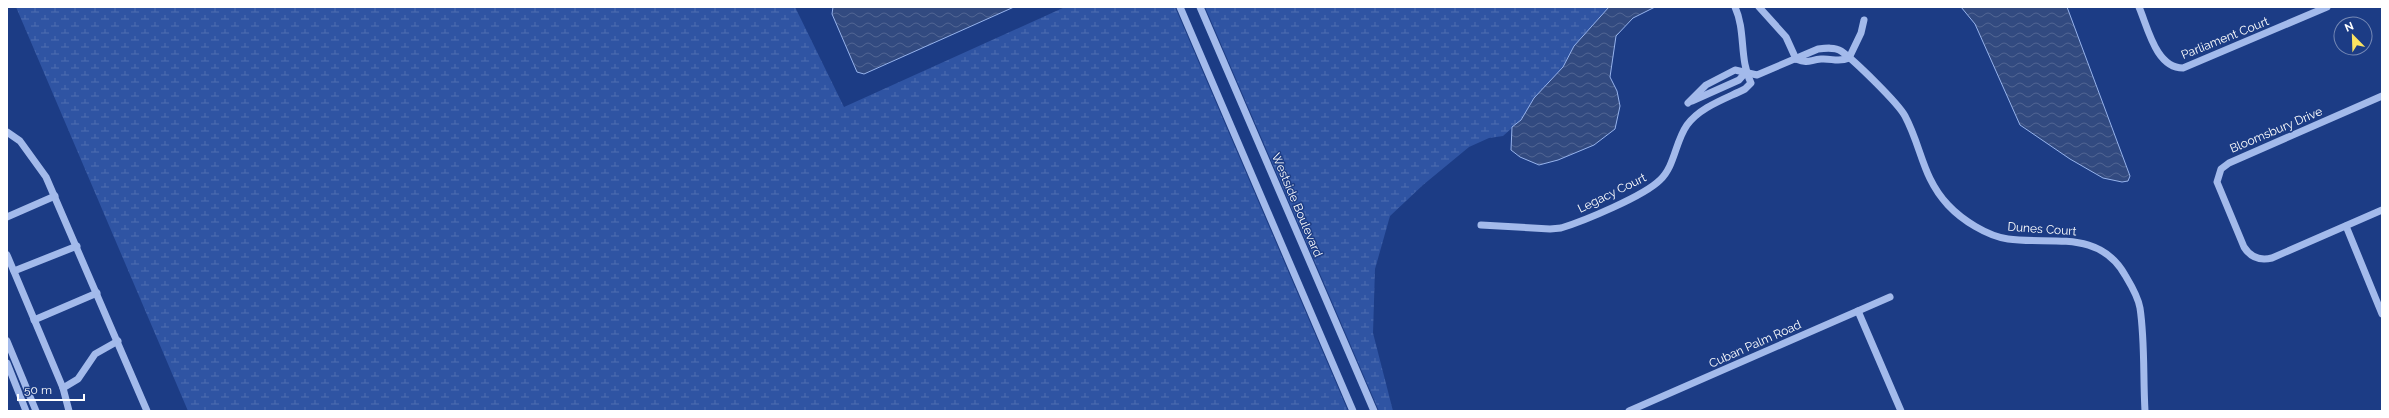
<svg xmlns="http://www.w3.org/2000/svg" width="2389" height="418" font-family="Raleway,sans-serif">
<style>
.wetland{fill:url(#wetland-marsh)}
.water{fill:url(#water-waves);stroke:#96b3ed}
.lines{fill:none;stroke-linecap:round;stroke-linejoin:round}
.minor{stroke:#a3baeb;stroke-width:7}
.labels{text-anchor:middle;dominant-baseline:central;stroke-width:3;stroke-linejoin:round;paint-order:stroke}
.street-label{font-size:12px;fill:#fff;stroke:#1c3c85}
</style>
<defs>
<pattern id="wetland-marsh" width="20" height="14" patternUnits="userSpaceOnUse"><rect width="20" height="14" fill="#2f54a3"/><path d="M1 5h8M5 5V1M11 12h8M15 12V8" fill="none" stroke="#4e6eb1"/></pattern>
<pattern id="water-waves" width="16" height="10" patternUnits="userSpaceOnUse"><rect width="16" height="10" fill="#324a80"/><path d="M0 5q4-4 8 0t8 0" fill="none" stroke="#516593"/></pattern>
</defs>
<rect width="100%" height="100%" fill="#1c3c85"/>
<g class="wetland">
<polygon points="16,7 795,7 844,107 1065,7 1175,7 1348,411 188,411"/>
<polygon points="1205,7 1609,7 1574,46 1563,67 1534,98 1521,120 1503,136 1489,138 1469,147 1423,185 1390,216 1375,269 1373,333 1393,411 1379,411"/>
</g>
<g class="water">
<polygon points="833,7 1014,7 864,74 857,72 832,14"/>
<polygon points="1609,7 1655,7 1633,18 1616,36 1610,77 1617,91 1620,106 1615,129 1594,145 1558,160 1539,165 1520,157 1511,150 1512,127 1521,120 1534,98 1563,67 1574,46"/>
<polygon points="1961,7 2067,7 2130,176 2128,181 2122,182 2103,178 2070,159 2020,125 1975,24"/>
</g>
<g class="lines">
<g class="minor">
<polyline points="1180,7 1353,411"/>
<polyline points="1200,7 1374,411"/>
<polyline points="1759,7 1786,37 1796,59"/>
<path d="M2139,7C2148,28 2156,68 2183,68L2327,7"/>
<polyline points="1849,58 1861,33 1864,20"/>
<path d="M1796,59C1809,64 1809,60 1821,59C1832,58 1838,63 1849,58"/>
<path d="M2382,96L2229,163L2221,169L2217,182L2244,247C2251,258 2260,261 2272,258L2382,210"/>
<polyline points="1692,101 1739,80 1746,72"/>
<path d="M1688,103L1706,85L1735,70L1757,75L1818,49C1826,48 1835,47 1841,51C1854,60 1898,103 1905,116C1922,148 1922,177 1948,205C1962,220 1987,236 2008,239C2051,245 2099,229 2125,275C2131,285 2138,296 2140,308C2145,341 2143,377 2145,411"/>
<polyline points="7,132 20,141 46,177 147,411"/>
<polyline points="7,217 55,196"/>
<path d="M1481,225L1550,229L1561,228C1584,221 1644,196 1660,180C1675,166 1675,142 1687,125C1700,107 1725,99 1745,89L1751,83C1739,59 1746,31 1735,7"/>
<polyline points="2346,226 2382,314"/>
<polyline points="7,255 63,388 69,411"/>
<polyline points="14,271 77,246"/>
<polyline points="1858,311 1901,411"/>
<polyline points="34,320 97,293"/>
<polyline points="7,341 36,411"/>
<polyline points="7,363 26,411"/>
<polyline points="63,388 78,379 95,354 118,341"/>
<polyline points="1629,411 1890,297"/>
</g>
</g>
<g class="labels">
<g class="street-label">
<text transform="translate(2225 38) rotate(-22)">Parliament Court</text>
<text transform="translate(2276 130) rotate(-23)">Bloomsbury Drive</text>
<text transform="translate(1612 193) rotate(-26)">Legacy Court</text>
<text transform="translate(1297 205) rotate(67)">Westside Boulevard</text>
<text transform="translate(2042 229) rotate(4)">Dunes Court</text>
<text transform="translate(1755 344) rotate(-24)">Cuban Palm Road</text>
</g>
</g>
<rect width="2389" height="418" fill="none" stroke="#ffffff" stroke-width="16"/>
<g transform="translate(2353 36) rotate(337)"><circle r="19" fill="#1c3c85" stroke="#778ab6"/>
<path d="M0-3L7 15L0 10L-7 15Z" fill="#fbe361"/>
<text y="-6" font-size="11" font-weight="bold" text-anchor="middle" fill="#ffffff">N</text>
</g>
<path d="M18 394v6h66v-6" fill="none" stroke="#ffffff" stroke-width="2"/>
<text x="24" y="394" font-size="12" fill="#ffffff" stroke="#1c3c85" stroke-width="3" paint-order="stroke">50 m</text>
</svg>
